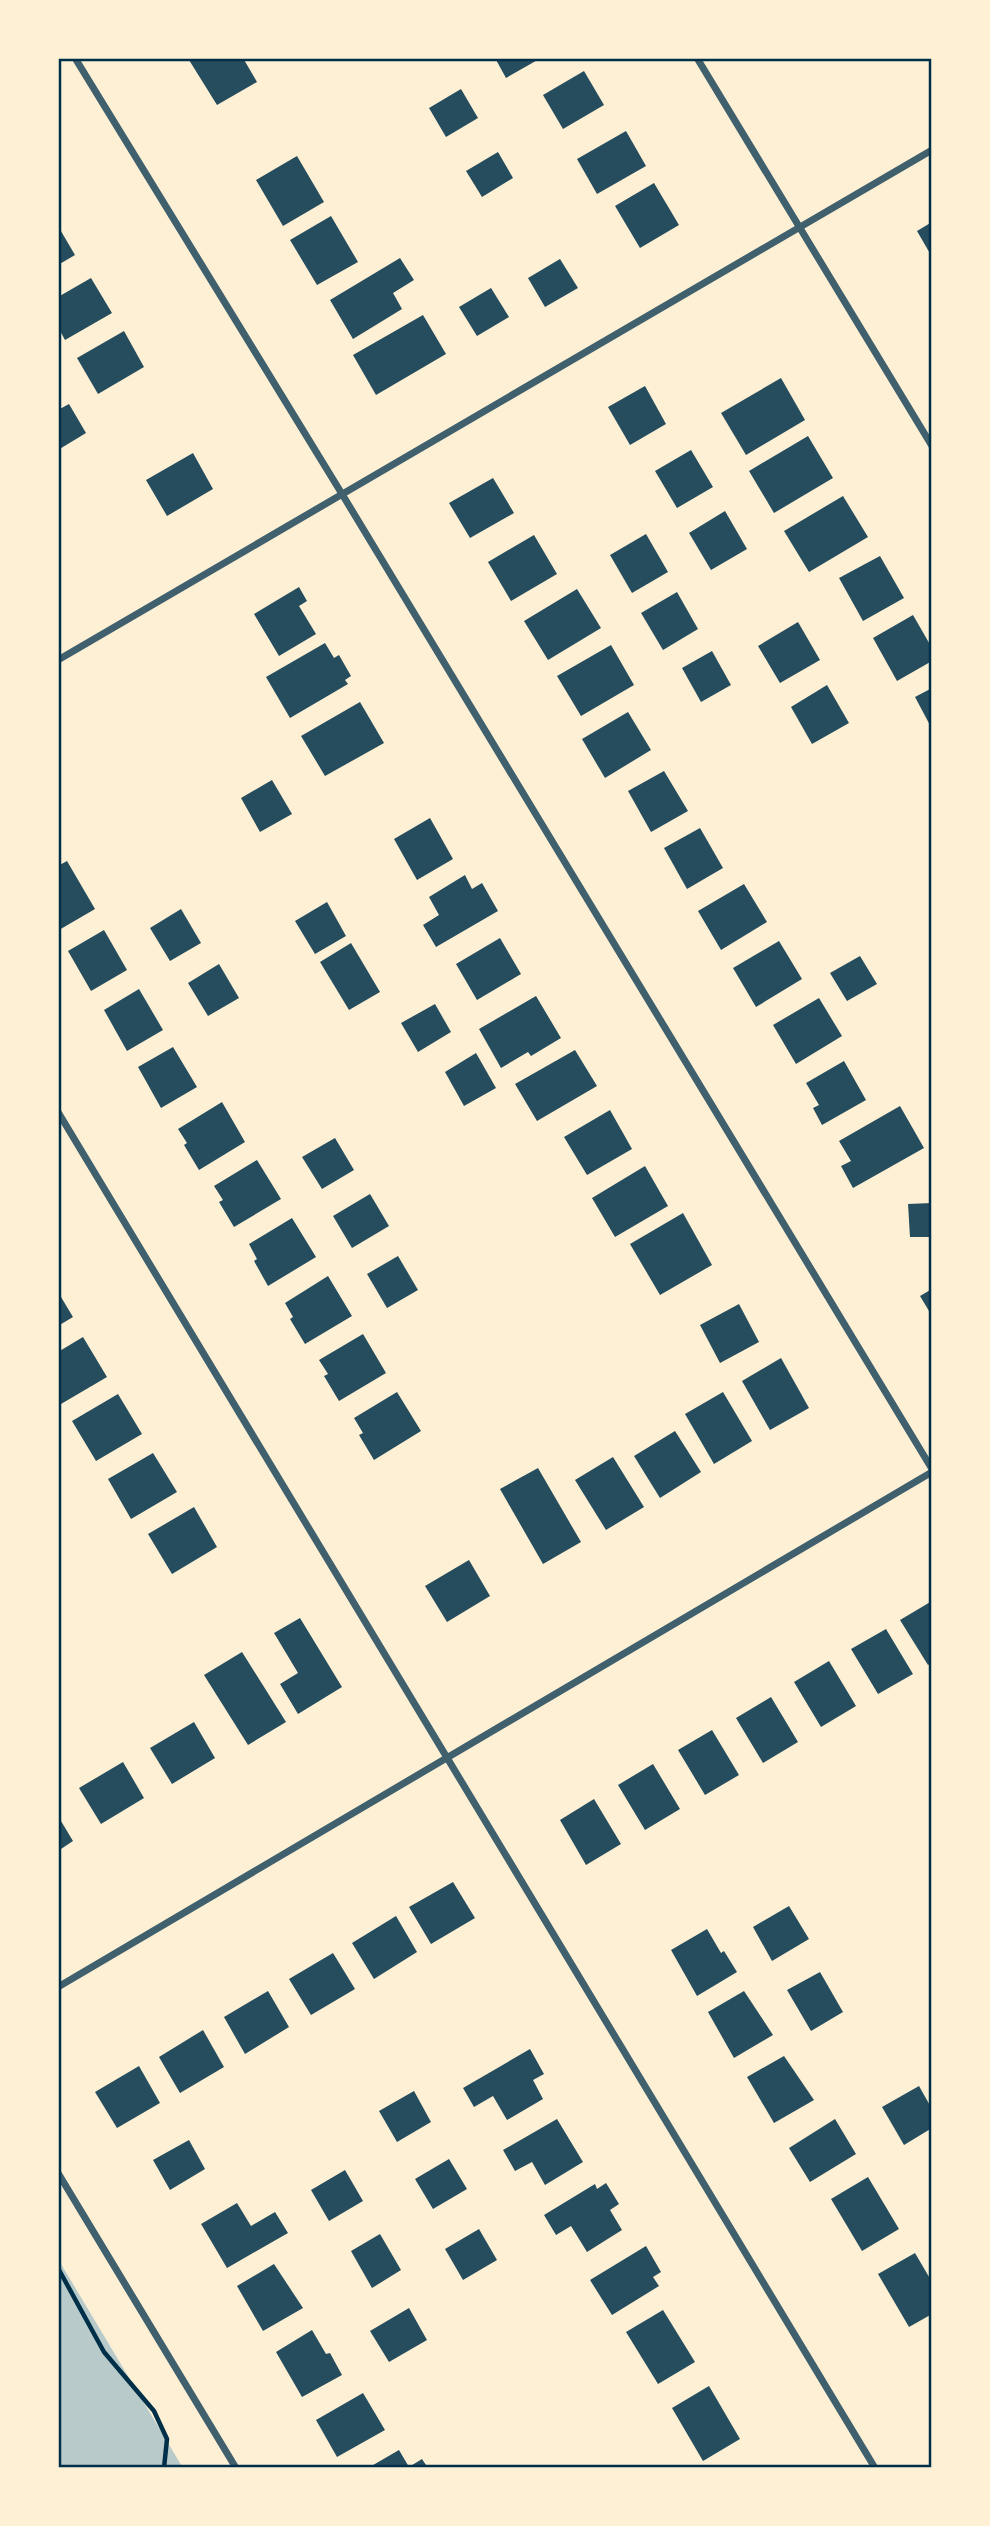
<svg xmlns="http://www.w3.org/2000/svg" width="990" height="2526" font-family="'Golos Text',sans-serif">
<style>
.green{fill:#b9caca}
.building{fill:#264d5e}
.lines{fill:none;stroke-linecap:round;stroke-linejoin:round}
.path{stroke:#003049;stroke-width:4.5}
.minor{stroke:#3f606c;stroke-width:7}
.neatline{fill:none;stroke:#003049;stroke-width:2.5}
</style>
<rect width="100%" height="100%" fill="#fdf0d5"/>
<polygon class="green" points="58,2259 183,2468 58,2468"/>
<g class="building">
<polygon points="193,58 243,58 257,82 217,105 189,60"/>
<polygon points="495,58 541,58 506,78"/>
<polygon points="584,71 604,105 563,129 543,95"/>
<polygon points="461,89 478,118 446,137 429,108"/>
<polygon points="626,131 646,166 597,194 577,159"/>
<polygon points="498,152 513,178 482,197 466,171"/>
<polygon points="297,156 324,202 283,226 256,180"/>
<polygon points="654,183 679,225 640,248 615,206"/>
<polygon points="331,216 358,262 317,285 290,240"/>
<polygon points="932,222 932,257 917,231"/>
<polygon points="58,226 75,255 58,265"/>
<polygon points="400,258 414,280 393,293 402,309 353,339 330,300"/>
<polygon points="560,259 578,288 545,307 528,278"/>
<polygon points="91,278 112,313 65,340 58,327 58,297"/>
<polygon points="491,288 509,317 477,336 459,307"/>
<polygon points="423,315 446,354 376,395 353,355"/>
<polygon points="124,331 144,367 98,394 77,358"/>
<polygon points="781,378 805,420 746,455 721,413"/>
<polygon points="645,386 666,424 630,445 608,407"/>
<polygon points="69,404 86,433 58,450 58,410"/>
<polygon points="808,436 833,478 774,513 749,471"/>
<polygon points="691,450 713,487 677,508 655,471"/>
<polygon points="193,453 213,489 167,516 146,480"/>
<polygon points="493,478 514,513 470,538 449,503"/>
<polygon points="843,496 868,537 809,572 784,531"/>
<polygon points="725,511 747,549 711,570 689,533"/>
<polygon points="646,534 668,572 632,593 610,555"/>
<polygon points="534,535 557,574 511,601 488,562"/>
<polygon points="880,556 904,598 863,621 839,578"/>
<polygon points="299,587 307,601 299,606 316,634 279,656 254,614"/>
<polygon points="577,589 601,628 548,660 524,621"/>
<polygon points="677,592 698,629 663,650 641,613"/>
<polygon points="913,615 932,648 932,661 897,681 873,638"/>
<polygon points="798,622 820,660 780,683 758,646"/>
<polygon points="325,643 334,658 339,655 351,676 345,680 348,684 290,718 266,677"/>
<polygon points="611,645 634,685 581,716 557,676"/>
<polygon points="712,651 731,685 701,702 682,668"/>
<polygon points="827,685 849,723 812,744 791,707"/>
<polygon points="932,688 932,729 915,697"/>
<polygon points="360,702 384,743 325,776 301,736"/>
<polygon points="628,712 651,750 605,778 582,739"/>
<polygon points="664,771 688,811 651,832 628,791"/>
<polygon points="272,780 292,814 260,832 241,798"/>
<polygon points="430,818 453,859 417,880 394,839"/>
<polygon points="700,828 723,868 687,889 664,848"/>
<polygon points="67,861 95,909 59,930 58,866"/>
<polygon points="465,875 472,889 482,883 498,911 436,947 423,925 439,915 429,897"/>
<polygon points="744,884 767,922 721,950 698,911"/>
<polygon points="327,902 346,936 315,954 295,921"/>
<polygon points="181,909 201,943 170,961 150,928"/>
<polygon points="104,930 127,970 91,991 68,951"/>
<polygon points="500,938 521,974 477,1000 456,964"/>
<polygon points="779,941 802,979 756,1007 733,968"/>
<polygon points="351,943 380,992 349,1010 320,962"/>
<polygon points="860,956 877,984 847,1001 830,973"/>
<polygon points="219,964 239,998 208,1016 188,983"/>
<polygon points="139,989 163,1030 127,1051 104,1010"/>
<polygon points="536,996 561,1038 531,1056 528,1052 501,1068 479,1029"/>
<polygon points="819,998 842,1036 796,1064 773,1025"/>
<polygon points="435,1004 451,1032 418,1052 401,1023"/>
<polygon points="173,1047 197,1087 161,1108 138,1067"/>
<polygon points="575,1050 597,1086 537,1121 515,1084"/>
<polygon points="476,1053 496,1088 464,1106 445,1072"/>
<polygon points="844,1061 866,1100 822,1125 813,1108 819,1105 806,1083"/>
<polygon points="222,1102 245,1142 199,1170 184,1145 187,1143 178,1129"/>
<polygon points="900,1106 924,1148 853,1188 841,1166 851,1161 839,1141"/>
<polygon points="610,1110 632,1149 587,1175 564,1137"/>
<polygon points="335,1138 354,1170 322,1189 302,1157"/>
<polygon points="257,1160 281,1199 234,1227 219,1202 223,1200 214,1186"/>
<polygon points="645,1166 668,1206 615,1237 592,1198"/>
<polygon points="370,1194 389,1226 352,1248 333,1216"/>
<polygon points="932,1203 932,1237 910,1237 908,1204"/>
<polygon points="683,1213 712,1265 660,1295 630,1244"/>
<polygon points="292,1218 316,1257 268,1286 254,1261 257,1259 249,1244"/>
<polygon points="398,1256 418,1290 387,1308 367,1274"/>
<polygon points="328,1276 352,1316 305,1344 290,1319 293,1317 285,1303"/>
<polygon points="932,1289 932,1316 920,1296"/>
<polygon points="58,1292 73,1317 58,1326"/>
<polygon points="739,1304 759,1342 720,1363 700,1325"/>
<polygon points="363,1334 386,1373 339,1401 324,1376 328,1374 319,1360"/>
<polygon points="83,1337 107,1377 61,1404 58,1398 58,1352"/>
<polygon points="781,1358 809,1408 770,1430 742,1381"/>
<polygon points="397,1392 421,1431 374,1460 359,1435 363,1433 354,1418"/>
<polygon points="723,1392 752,1441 714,1464 685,1414"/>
<polygon points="118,1394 142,1434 96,1461 72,1421"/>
<polygon points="675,1431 701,1472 660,1498 634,1456"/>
<polygon points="153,1453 177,1492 131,1519 108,1479"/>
<polygon points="613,1457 644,1507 606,1530 575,1480"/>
<polygon points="538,1468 581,1542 543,1564 500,1489"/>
<polygon points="194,1507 217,1547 172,1574 148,1534"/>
<polygon points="469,1560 490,1596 447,1622 425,1586"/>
<polygon points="932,1601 932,1663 928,1665 900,1620"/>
<polygon points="300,1618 342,1687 298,1714 280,1684 298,1673 274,1633"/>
<polygon points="886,1629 913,1674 878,1694 851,1649"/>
<polygon points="242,1652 286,1722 248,1745 204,1675"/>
<polygon points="829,1661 856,1706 821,1727 794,1682"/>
<polygon points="771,1697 798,1742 763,1763 736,1718"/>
<polygon points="194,1722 215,1758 172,1784 150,1748"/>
<polygon points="712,1730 739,1775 705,1795 678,1750"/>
<polygon points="123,1762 144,1798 101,1824 79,1788"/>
<polygon points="653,1764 680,1809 645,1830 618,1785"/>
<polygon points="594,1799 621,1844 586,1865 560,1820"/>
<polygon points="58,1816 73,1841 58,1851"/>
<polygon points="453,1882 475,1918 431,1944 409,1907"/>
<polygon points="789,1906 809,1939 772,1961 753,1927"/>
<polygon points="396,1916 417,1952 374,1979 352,1943"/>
<polygon points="707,1929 721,1953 724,1951 737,1972 697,1996 671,1950"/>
<polygon points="333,1953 355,1989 311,2015 289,1979"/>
<polygon points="820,1972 843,2012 811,2031 787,1990"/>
<polygon points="268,1991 289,2027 245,2054 224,2017"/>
<polygon points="744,1991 773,2035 734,2058 708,2012"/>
<polygon points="203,2030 224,2067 180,2093 159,2057"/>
<polygon points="530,2049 544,2074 533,2080 543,2099 507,2120 493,2096 474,2107 463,2088"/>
<polygon points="784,2056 814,2100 774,2123 747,2077"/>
<polygon points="139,2066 160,2103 117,2128 95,2092"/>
<polygon points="919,2086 932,2109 932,2128 904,2145 882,2107"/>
<polygon points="414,2091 431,2122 397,2142 379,2111"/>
<polygon points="557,2119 583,2162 545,2185 532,2162 515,2171 503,2150"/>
<polygon points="835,2119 856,2154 810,2182 789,2148"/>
<polygon points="189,2140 205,2169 170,2190 153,2160"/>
<polygon points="449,2159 467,2189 433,2209 415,2179"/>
<polygon points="345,2170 363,2201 329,2221 311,2190"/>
<polygon points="868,2177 899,2229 862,2251 831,2199"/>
<polygon points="606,2183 619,2204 610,2210 622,2230 587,2252 571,2226 556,2235 544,2215 595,2184 597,2189"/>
<polygon points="237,2203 251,2226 275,2212 288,2233 227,2268 201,2224"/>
<polygon points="479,2229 497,2260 463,2280 445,2249"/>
<polygon points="380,2234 401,2270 372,2288 351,2251"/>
<polygon points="646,2246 661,2272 653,2277 659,2286 612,2315 590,2280"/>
<polygon points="915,2253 932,2282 932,2314 909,2327 878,2274"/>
<polygon points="274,2264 303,2308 263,2331 237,2286"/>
<polygon points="409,2308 427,2340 389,2362 370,2331"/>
<polygon points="663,2310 695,2362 658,2384 626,2332"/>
<polygon points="312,2330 326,2354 330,2353 342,2375 302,2397 276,2352"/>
<polygon points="709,2386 740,2439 703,2461 672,2408"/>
<polygon points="363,2393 385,2430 337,2457 316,2420"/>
<polygon points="399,2450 409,2467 422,2459 428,2468 368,2468"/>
</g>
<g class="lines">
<polyline class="path" points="58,2268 104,2352 154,2411 167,2439 164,2468"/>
<g class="minor">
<polyline points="75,58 342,494 932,1469"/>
<polyline points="697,58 932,446"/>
<polyline points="58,660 932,150"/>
<polyline points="58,1112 875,2468"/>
<polyline points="58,1987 932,1472"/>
<polyline points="58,2173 236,2468"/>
</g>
</g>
<rect width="990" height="2526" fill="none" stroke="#fdf0d5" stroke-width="119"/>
<rect x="60" y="60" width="870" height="2406" class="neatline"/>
</svg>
